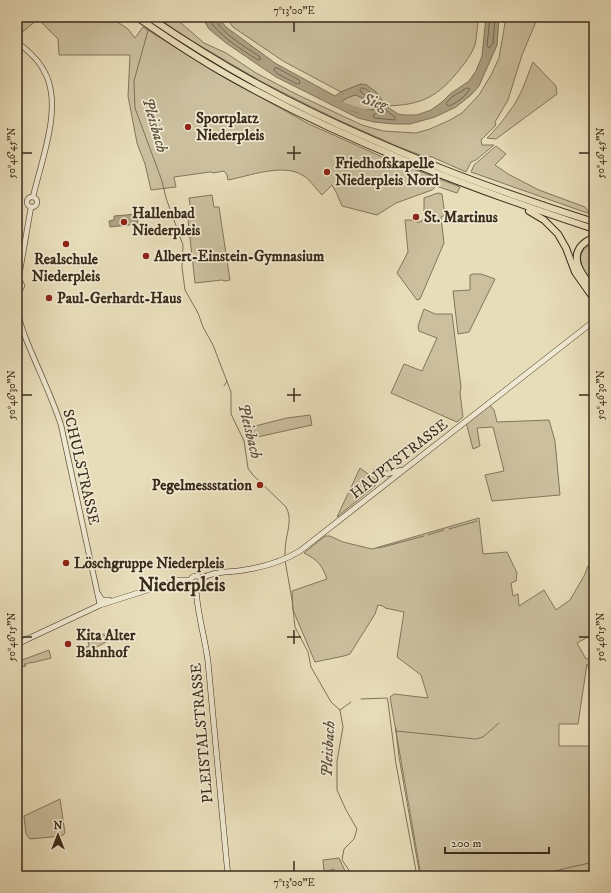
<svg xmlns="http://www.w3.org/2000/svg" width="611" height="893" font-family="'IM FELL DW Pica',serif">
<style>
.green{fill:#cbbf9e;stroke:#83765c}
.water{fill:#ada183;stroke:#7f7259;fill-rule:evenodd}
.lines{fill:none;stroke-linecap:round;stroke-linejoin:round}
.shore{stroke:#74664f;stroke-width:1}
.stream{stroke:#7f7259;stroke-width:1}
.river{stroke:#ada183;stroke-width:6}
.tertiary-casing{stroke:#665842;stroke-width:6}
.secondary-casing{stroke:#3b2c1b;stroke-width:6}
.motorway-casing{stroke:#3b2c1b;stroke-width:8}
.tertiary{stroke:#f0e9d2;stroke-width:4.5}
.secondary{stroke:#f0e9d2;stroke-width:5}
.motorway{stroke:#e8ddb9;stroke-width:6}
.ticks{fill:none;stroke:#3b2c1b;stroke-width:1.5}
.poi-dot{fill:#8f2418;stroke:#f0e9d2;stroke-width:1.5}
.labels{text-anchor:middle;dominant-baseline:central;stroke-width:3.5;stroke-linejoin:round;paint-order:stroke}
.poi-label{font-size:15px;font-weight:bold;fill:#3b2c1b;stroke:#f0e9d2;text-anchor:start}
.street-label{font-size:15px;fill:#3b2c1b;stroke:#f0e9d2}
.water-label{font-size:16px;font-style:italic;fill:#5d4f3a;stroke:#f0e9d2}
.district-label{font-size:19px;font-weight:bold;fill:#3b2c1b;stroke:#f0e9d2}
.neatline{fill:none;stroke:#3b2c1b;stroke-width:1.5}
.ticks-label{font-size:10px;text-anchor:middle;fill:#3b2c1b}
</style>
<rect width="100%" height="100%" fill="#e8ddb9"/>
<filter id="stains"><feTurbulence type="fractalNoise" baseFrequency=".005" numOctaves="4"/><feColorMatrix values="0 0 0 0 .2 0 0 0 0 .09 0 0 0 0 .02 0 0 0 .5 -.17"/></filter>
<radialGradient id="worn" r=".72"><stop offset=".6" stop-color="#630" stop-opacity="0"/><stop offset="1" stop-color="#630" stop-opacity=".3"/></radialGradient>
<g class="green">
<path d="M17,17H110L128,29L135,38L143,27L213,71L309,124L380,156L460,187L457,193L436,186L432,190L396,203L377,215L342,206L336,192L332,185L322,195C315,188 310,179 302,175C283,163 249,176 228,180L227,175L224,171L213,173L212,172H210L174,177L176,187L151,190L145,164L137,143L128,96L130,55H59L58,39L38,19L19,35L17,32Z"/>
<polygon points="156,17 174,17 204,43 226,53 256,73 298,95 362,125 383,131 416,133 430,129 450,120 462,113 479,95 491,75 499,58 506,17 538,17 522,55 508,100 495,122 496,125 481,140 482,145 494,145 476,160 471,162 466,172 432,157 423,156 399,147 336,119 262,82 192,41"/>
<path d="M225,17H479C477,26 477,36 475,45C472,53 466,62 460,69C438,97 422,105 386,106L376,92L361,84L341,92L283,61L233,27Z"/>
<path d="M533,62L556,86L557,94L496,139L487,138C495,130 503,121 509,112C521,97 526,79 533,62Z"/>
<path d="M355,95C362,97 368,102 374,107V110H365L358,113L349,110L339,103L347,98Z"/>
<polygon points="496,146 506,154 495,165 508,174 539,190 585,207 590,214 471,172 474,165"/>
<polygon points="438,193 442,194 445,215 441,217 444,243 420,299 417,300 397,273 408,252 405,220 415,220 416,222 421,222 422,220 427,219 427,214 424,214 424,198"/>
<polygon points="212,195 214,207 219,207 230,280 225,281 222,280 195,283 187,211 191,210 189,198"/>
<path d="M594,243V284C582,269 571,253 594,243Z"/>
<polygon points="473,274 481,274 495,279 469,332 458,334 453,291 470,290 470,275"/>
<polygon points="424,309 435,314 452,314 461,387 460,393 463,417 457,422 391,393 404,364 422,371 437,338 419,331 418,326"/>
<polygon points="489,404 494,410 497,422 549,420 555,441 560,495 492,501 485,475 504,471 493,427 477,428 480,446 473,449 466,422"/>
<polygon points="310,415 312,425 257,437 251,427 287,418"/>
<polygon points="360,468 376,480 375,486 337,517"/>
<path d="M479,518L483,554L507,552L517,573L516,581L511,583L513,596L518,594L519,606L544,590L556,610L570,600L584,576L588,566L594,564V646L588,637L577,643L586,659L594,656V678L587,664L578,724H559V746H592L594,733V876H421L390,697L394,694L428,698L421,675L397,657L404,612L385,608L383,606L378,605L375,614L350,654L344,656L315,662L293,610L292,591L327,579C322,565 318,560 304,553L325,536H330L343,542L372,549Z"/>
<polygon points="104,634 106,642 95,648 94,646 92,646 92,648 88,650 87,648 85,649 85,650 80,652 78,650 89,646 87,637"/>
<polygon points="17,650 22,660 49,650 51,658 31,663 31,662 27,664 24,664 26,666 17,668"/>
<polygon points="60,799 65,833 62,836 30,839 26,834 24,816"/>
<polygon points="339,858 344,869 350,876 335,876 334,869 324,872 323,860"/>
</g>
<g class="water">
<path d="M202,17H218L226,27L275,63L335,96L341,92L361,84L367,85L376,92L386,106L398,114L405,115H417L431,110L442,102L450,94L469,81L476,71L482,56L486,17H499L497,45L479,86L471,95L456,107L435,117L410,124H394L374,122L358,118L276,77L226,43L209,29ZM355,95C362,97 368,102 373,107L374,110H365L358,113L349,110L340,103L347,98Z"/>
<polygon points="137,214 138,224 110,227 109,221 114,220 114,216"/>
</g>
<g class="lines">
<g class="shore">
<path d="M207,17C219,36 239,48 258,60H260V57C249,49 217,31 215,17"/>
<polyline points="490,17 487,46 489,48 493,44 495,17"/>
<polygon points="277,68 299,80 300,83 297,84 278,74 274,70 275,68"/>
<path d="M362,88C367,88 372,94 375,98L374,100H372L361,92L360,90Z"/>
<path d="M467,88L470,89C466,96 456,103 449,106L447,105L446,103L452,97Z"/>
<polygon points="380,106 395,117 395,120 374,118 373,115 377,113 378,107"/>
</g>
<g class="stream">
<path d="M149,27L134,81L135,108L162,181L166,198L183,245L182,267L185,290L198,313L203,327L213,345L231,392V414L244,441L248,468L252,474L286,507C292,518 288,529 286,541C285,546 285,552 285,557"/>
<polyline points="224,386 227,381"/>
<polyline points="449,529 477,521"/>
<polyline points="428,535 444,530"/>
<polyline points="377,548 383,547 424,536"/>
<polyline points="285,560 292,600 295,627 308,652 311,667 331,702 340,710 343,727 337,761 337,790 346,810 357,829 354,839 344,849 342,860 353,876"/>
<polyline points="361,699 387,698 388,702 396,764 417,876"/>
<polyline points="340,710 351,702"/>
<polyline points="396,728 396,731 476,739 483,737 499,723"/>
<polyline points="396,731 399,757 420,876"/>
<polyline points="536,876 567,868 594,862"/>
</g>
<polyline class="river" points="336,103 368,113"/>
<defs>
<g id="tertiary">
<path d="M17,42C27,50 38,59 44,71C64,105 41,161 33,197"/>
<circle cx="32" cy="202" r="5"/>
<polyline points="17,282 21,283 22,286 20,290 17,291"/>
<polyline points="18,282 31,207"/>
<path d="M18,291C15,310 21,327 28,344C39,371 52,397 61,425L100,605"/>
</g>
<g id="secondary">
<path d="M375,472C385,475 391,474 401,470"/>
<circle cx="196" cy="582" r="6"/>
<path d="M201,579C214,570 229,573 244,570C264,567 282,562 300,551L594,321"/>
<path d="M196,588C197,613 205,637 208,662L228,876"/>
<polyline points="98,594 102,600 109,600"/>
<polyline points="17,644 100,605 179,580 190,580"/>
</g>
<g id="motorway">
<path d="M137,17C167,38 197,58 229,76C344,141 469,188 594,229"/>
<path d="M149,17C202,53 257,86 316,114C405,157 499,192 594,222"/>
<polyline points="529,211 544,220 558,234 566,248 575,272 594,299"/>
<path d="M594,238C589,239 585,242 581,246C569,261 585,278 594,290"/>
<polyline points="594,321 594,320"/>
</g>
</defs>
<use href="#tertiary" class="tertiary-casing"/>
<use href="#secondary" class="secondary-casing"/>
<use href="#motorway" class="motorway-casing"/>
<use href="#tertiary" class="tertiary"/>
<use href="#secondary" class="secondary"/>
<use href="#motorway" class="motorway"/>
</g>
<path class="ticks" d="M294,22V32M294,146V160M22,153H32M287,153H301M579,153H589M294,388V402M22,395H32M287,395H301M579,395H589M294,630V644M22,637H32M287,637H301M579,637H589M294,861V871"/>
<g class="poi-dot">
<circle cx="188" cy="127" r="4"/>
<circle cx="327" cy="172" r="4"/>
<circle cx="416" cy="217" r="4"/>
<circle cx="124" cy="222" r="4"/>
<circle cx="66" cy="244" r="4"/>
<circle cx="146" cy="256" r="4"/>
<circle cx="49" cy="298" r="4"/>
<circle cx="260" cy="485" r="4"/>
<circle cx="66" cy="563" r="4"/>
<circle cx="68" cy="644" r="4"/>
</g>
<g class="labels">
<g class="poi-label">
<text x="196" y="118">Sportplatz<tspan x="196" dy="17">Niederpleis</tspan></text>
<text x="335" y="163">Friedhofskapelle<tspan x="335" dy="17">Niederpleis Nord</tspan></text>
<text x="132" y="213">Hallenbad<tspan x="132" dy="17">Niederpleis</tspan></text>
<text x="424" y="217">St. Martinus</text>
<text x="154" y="256">Albert-Einstein-Gymnasium</text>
<text x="66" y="259" text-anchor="middle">Realschule<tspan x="66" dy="17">Niederpleis</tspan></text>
<text x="57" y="298">Paul-Gerhardt-Haus</text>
<text x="252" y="485" text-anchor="end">Pegelmessstation</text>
<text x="74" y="563">Löschgruppe Niederpleis</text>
<text x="76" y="635">Kita Alter<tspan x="76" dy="17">Bahnhof</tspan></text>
</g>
<g class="street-label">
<text transform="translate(399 459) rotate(-38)">HAUPTSTRASSE</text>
<text transform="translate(81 467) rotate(77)">SCHULSTRASSE</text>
<text transform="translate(202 733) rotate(-95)">PLEISTALSTRASSE</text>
</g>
<g class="water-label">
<text transform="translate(375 102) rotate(18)">Sieg</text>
<text transform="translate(155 125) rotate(74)">Pleisbach</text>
<text transform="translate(250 431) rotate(76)">Pleisbach</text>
<text transform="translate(328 749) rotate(-87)">Pleisbach</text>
</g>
<g class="district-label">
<text x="182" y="585">Niederpleis</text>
</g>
</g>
<rect width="611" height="893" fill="none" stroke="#e8ddb9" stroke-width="44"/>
<g transform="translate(58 835)" stroke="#f0e9d2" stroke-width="3" paint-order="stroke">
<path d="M0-3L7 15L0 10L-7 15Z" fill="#3b2c1b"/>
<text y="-6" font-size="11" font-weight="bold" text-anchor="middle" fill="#3b2c1b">N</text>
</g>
<path d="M445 847v6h104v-6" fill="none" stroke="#3b2c1b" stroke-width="2"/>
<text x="451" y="847" font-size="12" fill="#3b2c1b" stroke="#f0e9d2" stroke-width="3" paint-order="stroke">200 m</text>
<rect x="22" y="22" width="567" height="849" class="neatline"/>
<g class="ticks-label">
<text x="294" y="14">7°13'00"E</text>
<text transform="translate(11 153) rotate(-90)" y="4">50°46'45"N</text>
<text transform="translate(600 153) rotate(-90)" y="4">50°46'45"N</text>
<text transform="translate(11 395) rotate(-90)" y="4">50°46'30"N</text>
<text transform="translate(600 395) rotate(-90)" y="4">50°46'30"N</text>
<text transform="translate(11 637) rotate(-90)" y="4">50°46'15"N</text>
<text transform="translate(600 637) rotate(-90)" y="4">50°46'15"N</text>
<text x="294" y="886">7°13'00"E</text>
</g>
<rect width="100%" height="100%" filter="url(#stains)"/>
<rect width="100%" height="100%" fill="url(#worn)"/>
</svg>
